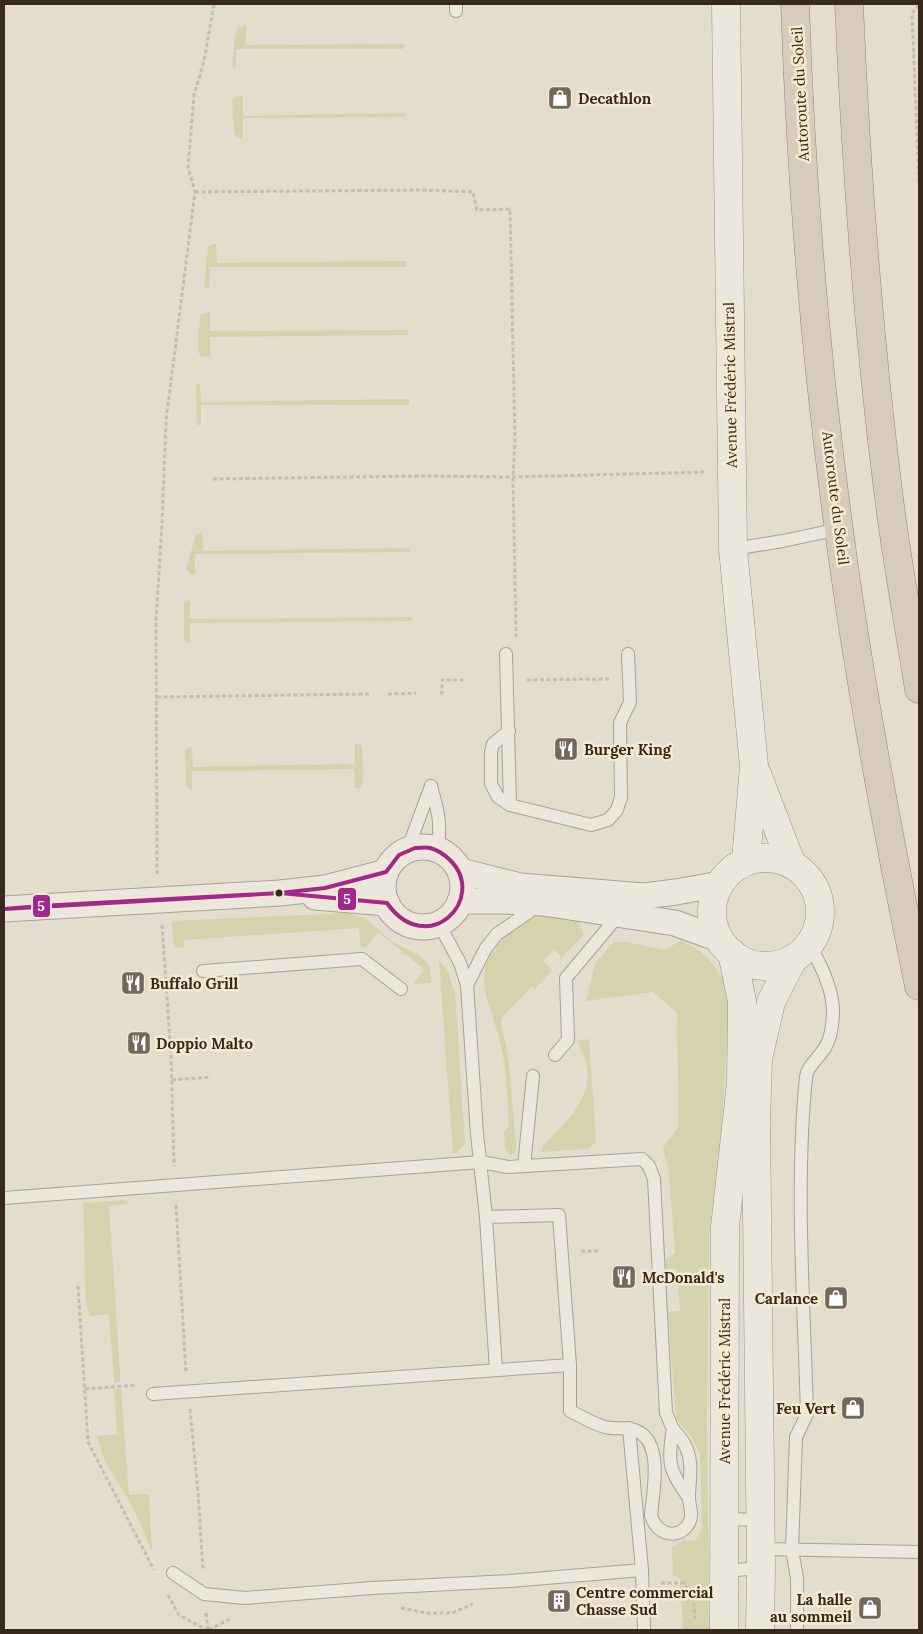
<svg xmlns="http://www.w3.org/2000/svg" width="923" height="1634" font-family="Lora,serif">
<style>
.green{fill:#d4d3ae}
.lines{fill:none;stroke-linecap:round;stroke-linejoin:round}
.lane-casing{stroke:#a9a195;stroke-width:14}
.street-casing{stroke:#a9a195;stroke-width:27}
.secondary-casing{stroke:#989085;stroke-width:29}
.highway-casing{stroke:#8e867c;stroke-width:29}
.path{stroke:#c4bdb4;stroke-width:3;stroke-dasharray:4 2.5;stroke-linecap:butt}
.lane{stroke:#ece7dd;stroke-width:12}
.street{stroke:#ece7dd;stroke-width:25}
.secondary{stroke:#ece7dd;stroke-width:28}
.highway{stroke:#d7ccbc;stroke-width:28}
.bus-1-casing{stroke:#f5ead0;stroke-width:8}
.bus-1{stroke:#a4268f;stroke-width:4}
.bus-dot{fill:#37291d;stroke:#f5ead0;stroke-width:2}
.labels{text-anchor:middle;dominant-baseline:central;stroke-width:5;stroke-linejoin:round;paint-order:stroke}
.street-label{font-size:15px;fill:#37291d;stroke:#f5ead0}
.poi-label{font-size:15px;font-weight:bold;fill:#37291d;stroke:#f5ead0;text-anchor:start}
.line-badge{stroke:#f5ead0;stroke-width:2}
.badge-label{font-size:14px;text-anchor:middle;font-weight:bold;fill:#fff}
</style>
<rect width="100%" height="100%" fill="#e4dccc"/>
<g class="green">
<polygon points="246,25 246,45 404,44 403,49 236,49 236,68 232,67 235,35 238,28"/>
<path d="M243,95V116L406,113L405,117L243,118V139C238,139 236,138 234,133L232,101L235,97Z"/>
<polygon points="212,244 216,244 217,263 406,261 406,267 210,267 209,287 206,289 204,287 208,247"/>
<path d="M210,312V331L408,330V335L210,337V357L200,356C197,349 199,323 201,315Z"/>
<polygon points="200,383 201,402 409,399 409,405 201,405 201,425 197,425 196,384"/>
<polygon points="202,531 203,551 411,548 410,552 195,554 195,574 191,575 186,568 196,535"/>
<polygon points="190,600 190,619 412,617 412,621 190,623 190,642 187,643 184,639 184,604 185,601"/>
<polygon points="355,744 361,745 362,747 363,785 359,789 355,788 354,769 192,771 192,791 186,786 185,750 189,747 192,747 193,767 355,764"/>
<polygon points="348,913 366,919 392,942 419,955 430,966 431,983 413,984 425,970 378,932 366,947 361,948 359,928 184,940 184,947 174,948 172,921"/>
<path d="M560,916L577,919L584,934L562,957L554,950L543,961L552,970L534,990L532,986L504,1015L501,1021L509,1063L516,1146L515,1153L510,1155L505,1149L504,1132L509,1126C507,1101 507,1075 502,1050C497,1026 486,1004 484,980C482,957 512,922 534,917C542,915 552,917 560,916Z"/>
<polygon points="681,940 700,951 711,962 723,978 727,998 728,1025 721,1141 709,1235 707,1423 709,1630 683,1630 680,1578 673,1575 672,1548 683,1540 695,1541 702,1529 700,1454 691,1436 676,1419 668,1312 680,1311 677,1269 666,1269 666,1258 675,1254 669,1172 663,1148 679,1126 677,1013 653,992 586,1001 595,964 613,943 626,942 665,950"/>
<polygon points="439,961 447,970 455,993 465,1144 456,1153 453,1153"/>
<path d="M589,1039L596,1142L588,1149L542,1152L543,1146C575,1113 604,1088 577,1041Z"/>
<polygon points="125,1200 130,1204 109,1206 120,1372 120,1382 114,1382 109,1314 90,1316 86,1300 83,1203"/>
<path d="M114,1389H121L129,1495L149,1494L152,1551C145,1538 142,1524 135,1512C122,1486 103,1465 97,1436L117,1434Z"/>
</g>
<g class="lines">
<defs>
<g id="lane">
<polyline points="456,4 456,11"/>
<polyline points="733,549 783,541 839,529"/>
<polyline points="506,654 510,805 591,825 608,820 617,810 621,797 620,723 630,702 628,654"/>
<polyline points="509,731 493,744 491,752 491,784 498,797 510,805"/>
<path d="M431,786C438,811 442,824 437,850"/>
<polyline points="407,851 431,786"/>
<polyline points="439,924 460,963 467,985 477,1134 486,1217"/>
<polyline points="203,971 362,959 401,989"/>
<polyline points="467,985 486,948 497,934 539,905"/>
<polyline points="555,1055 568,1040 566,978 618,916"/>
<polyline points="524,1166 533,1076"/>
<path d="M4,1198L481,1162L508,1167L642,1159L649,1166L654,1179L666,1413C669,1418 670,1425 674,1430C678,1435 682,1439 685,1445C694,1463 689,1480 689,1498C689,1504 692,1511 691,1517C686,1540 657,1539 651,1515C653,1492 663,1445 639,1432C628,1426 616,1430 605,1427C593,1424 581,1416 570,1411V1365L559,1215L486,1217L496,1370"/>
<polyline points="153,1394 570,1365"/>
<path d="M673,1429C667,1462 669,1471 689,1498"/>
<polyline points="724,1519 761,1520"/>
<polyline points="761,1549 919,1552"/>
<polyline points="642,1570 644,1630"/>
<polyline points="724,1571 761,1568"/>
<polyline points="173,1573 204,1594 245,1598 372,1588 510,1581 642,1570 629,1428"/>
<path d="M797,1630V1578L792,1550L796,1437L807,1414C804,1303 795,1187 806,1077C807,1066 821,1056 826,1046C832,1035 833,1021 833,1009C832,987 820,964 810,945"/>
</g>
<g id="street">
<circle cx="423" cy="887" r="40"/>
<polyline points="460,871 520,886 644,896 676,892 720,884"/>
<polyline points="315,897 387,903"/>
<polyline points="460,901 503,901 543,903 675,923 719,939"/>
<polyline points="4,909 280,893 325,888 386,872"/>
</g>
<g id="secondary">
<polyline points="726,4 733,549 754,766 746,861"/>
<polyline points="757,774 791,863"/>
<circle cx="766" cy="912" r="54"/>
<polyline points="724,1630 725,1227 741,1083 742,1001 732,953"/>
<polyline points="760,1630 761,1568 756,1120 758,1059 771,1002 793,959"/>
</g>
<g id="highway">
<path d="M795,4C801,179 815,356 839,530C859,683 888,835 919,986"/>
<path d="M849,4C856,169 868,334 889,498C897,562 909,626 919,689"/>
</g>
</defs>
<use href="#lane" class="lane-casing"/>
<use href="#street" class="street-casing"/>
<use href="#secondary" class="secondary-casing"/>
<use href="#highway" class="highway-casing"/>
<g class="path">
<polyline points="919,5 912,13 919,183"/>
<polyline points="195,192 422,190 473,192 477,210 510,209 515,439 513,477 516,637"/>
<polyline points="213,479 424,476 513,477 705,472"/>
<polyline points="527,680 610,679"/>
<polyline points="440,693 442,693 442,680 466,680"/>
<polyline points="388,694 416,693"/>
<polyline points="157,697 369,694"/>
<polyline points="157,874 156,621 162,523 166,421 195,192 188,167 194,95 204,61 214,4"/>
<polyline points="162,925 171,1056 174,1166"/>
<polyline points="172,1080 211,1077"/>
<polyline points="176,1205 186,1373"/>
<polyline points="581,1251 598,1251"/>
<polyline points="78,1286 88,1442 154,1570"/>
<polyline points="85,1389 137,1385"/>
<polyline points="190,1409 198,1492 203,1570"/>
<polyline points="661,1583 684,1583 693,1598 695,1619"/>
<polyline points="168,1595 179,1615 207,1630"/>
<polyline points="401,1608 426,1613 452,1613 473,1604"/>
<polyline points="206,1613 208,1630"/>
<polyline points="209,1630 232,1618"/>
</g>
<use href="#lane" class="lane"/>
<use href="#street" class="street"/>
<use href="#secondary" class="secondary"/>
<use href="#highway" class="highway"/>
<defs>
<g id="bus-1">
<path d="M415,848C420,848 426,847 430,848C437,850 445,855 450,860C489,899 427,960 387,903L280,893L325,888L386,872L399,855Z"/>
<polygon points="280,893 4,909 40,906"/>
</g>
</defs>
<use href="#bus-1" class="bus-1-casing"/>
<use href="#bus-1" class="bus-1"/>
</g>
<defs>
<symbol id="shop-square" viewBox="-11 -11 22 22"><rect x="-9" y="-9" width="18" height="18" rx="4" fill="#74685a" stroke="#f5ead0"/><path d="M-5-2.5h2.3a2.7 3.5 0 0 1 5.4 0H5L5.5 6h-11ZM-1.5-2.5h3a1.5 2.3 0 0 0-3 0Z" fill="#fff"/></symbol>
<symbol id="restaurant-square" viewBox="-11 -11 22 22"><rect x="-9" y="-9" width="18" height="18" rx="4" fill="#74685a" stroke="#f5ead0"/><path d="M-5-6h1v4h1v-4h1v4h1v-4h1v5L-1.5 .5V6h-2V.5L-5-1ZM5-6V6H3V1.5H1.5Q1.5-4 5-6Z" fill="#fff"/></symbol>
<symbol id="building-square" viewBox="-11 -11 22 22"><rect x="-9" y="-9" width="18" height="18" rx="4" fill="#74685a" stroke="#f5ead0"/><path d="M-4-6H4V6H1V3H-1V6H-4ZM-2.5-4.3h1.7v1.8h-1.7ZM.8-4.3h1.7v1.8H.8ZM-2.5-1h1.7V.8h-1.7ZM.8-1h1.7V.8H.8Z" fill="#fff"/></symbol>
</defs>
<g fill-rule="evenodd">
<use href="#shop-square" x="546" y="84" width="28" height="28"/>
<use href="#restaurant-square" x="552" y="735" width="28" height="28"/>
<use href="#restaurant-square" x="119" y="969" width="28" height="28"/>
<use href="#restaurant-square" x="125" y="1029" width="28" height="28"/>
<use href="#restaurant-square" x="610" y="1263" width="28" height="28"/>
<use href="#shop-square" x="822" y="1284" width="28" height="28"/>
<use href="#shop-square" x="839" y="1394" width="28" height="28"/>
<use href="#building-square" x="545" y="1587" width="28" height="28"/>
<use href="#shop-square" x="856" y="1594" width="28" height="28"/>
</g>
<circle class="bus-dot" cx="279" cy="893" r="4.5"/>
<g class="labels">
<g class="street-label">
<text transform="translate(800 94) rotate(-93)">Autoroute du Soleil</text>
<text transform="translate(730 385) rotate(-91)">Avenue Frédéric Mistral</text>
<text transform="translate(836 498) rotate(83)">Autoroute du Soleil</text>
<text transform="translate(724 1381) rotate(-90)">Avenue Frédéric Mistral</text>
</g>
<g class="poi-label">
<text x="578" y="98">Decathlon</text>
<text x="584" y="749">Burger King</text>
<text x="150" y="983">Buffalo Grill</text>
<text x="156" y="1043">Doppio Malto</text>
<text x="642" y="1277">McDonald's</text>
<text x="818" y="1298" text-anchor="end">Carlance</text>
<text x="836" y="1408" text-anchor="end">Feu Vert</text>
<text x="576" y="1592">Centre commercial<tspan x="576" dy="17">Chasse Sud</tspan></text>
<text x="852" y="1599" text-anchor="end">La halle<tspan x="852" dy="17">au sommeil</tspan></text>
</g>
</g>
<g class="line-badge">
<rect x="337" y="887" width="20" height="24" rx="5" fill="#a4268f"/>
<rect x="32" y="894" width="19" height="24" rx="5" fill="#a4268f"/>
</g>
<g class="badge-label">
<text x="347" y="904">5</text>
<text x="41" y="911">5</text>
</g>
<rect width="923" height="1634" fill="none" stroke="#37291d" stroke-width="10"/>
</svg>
